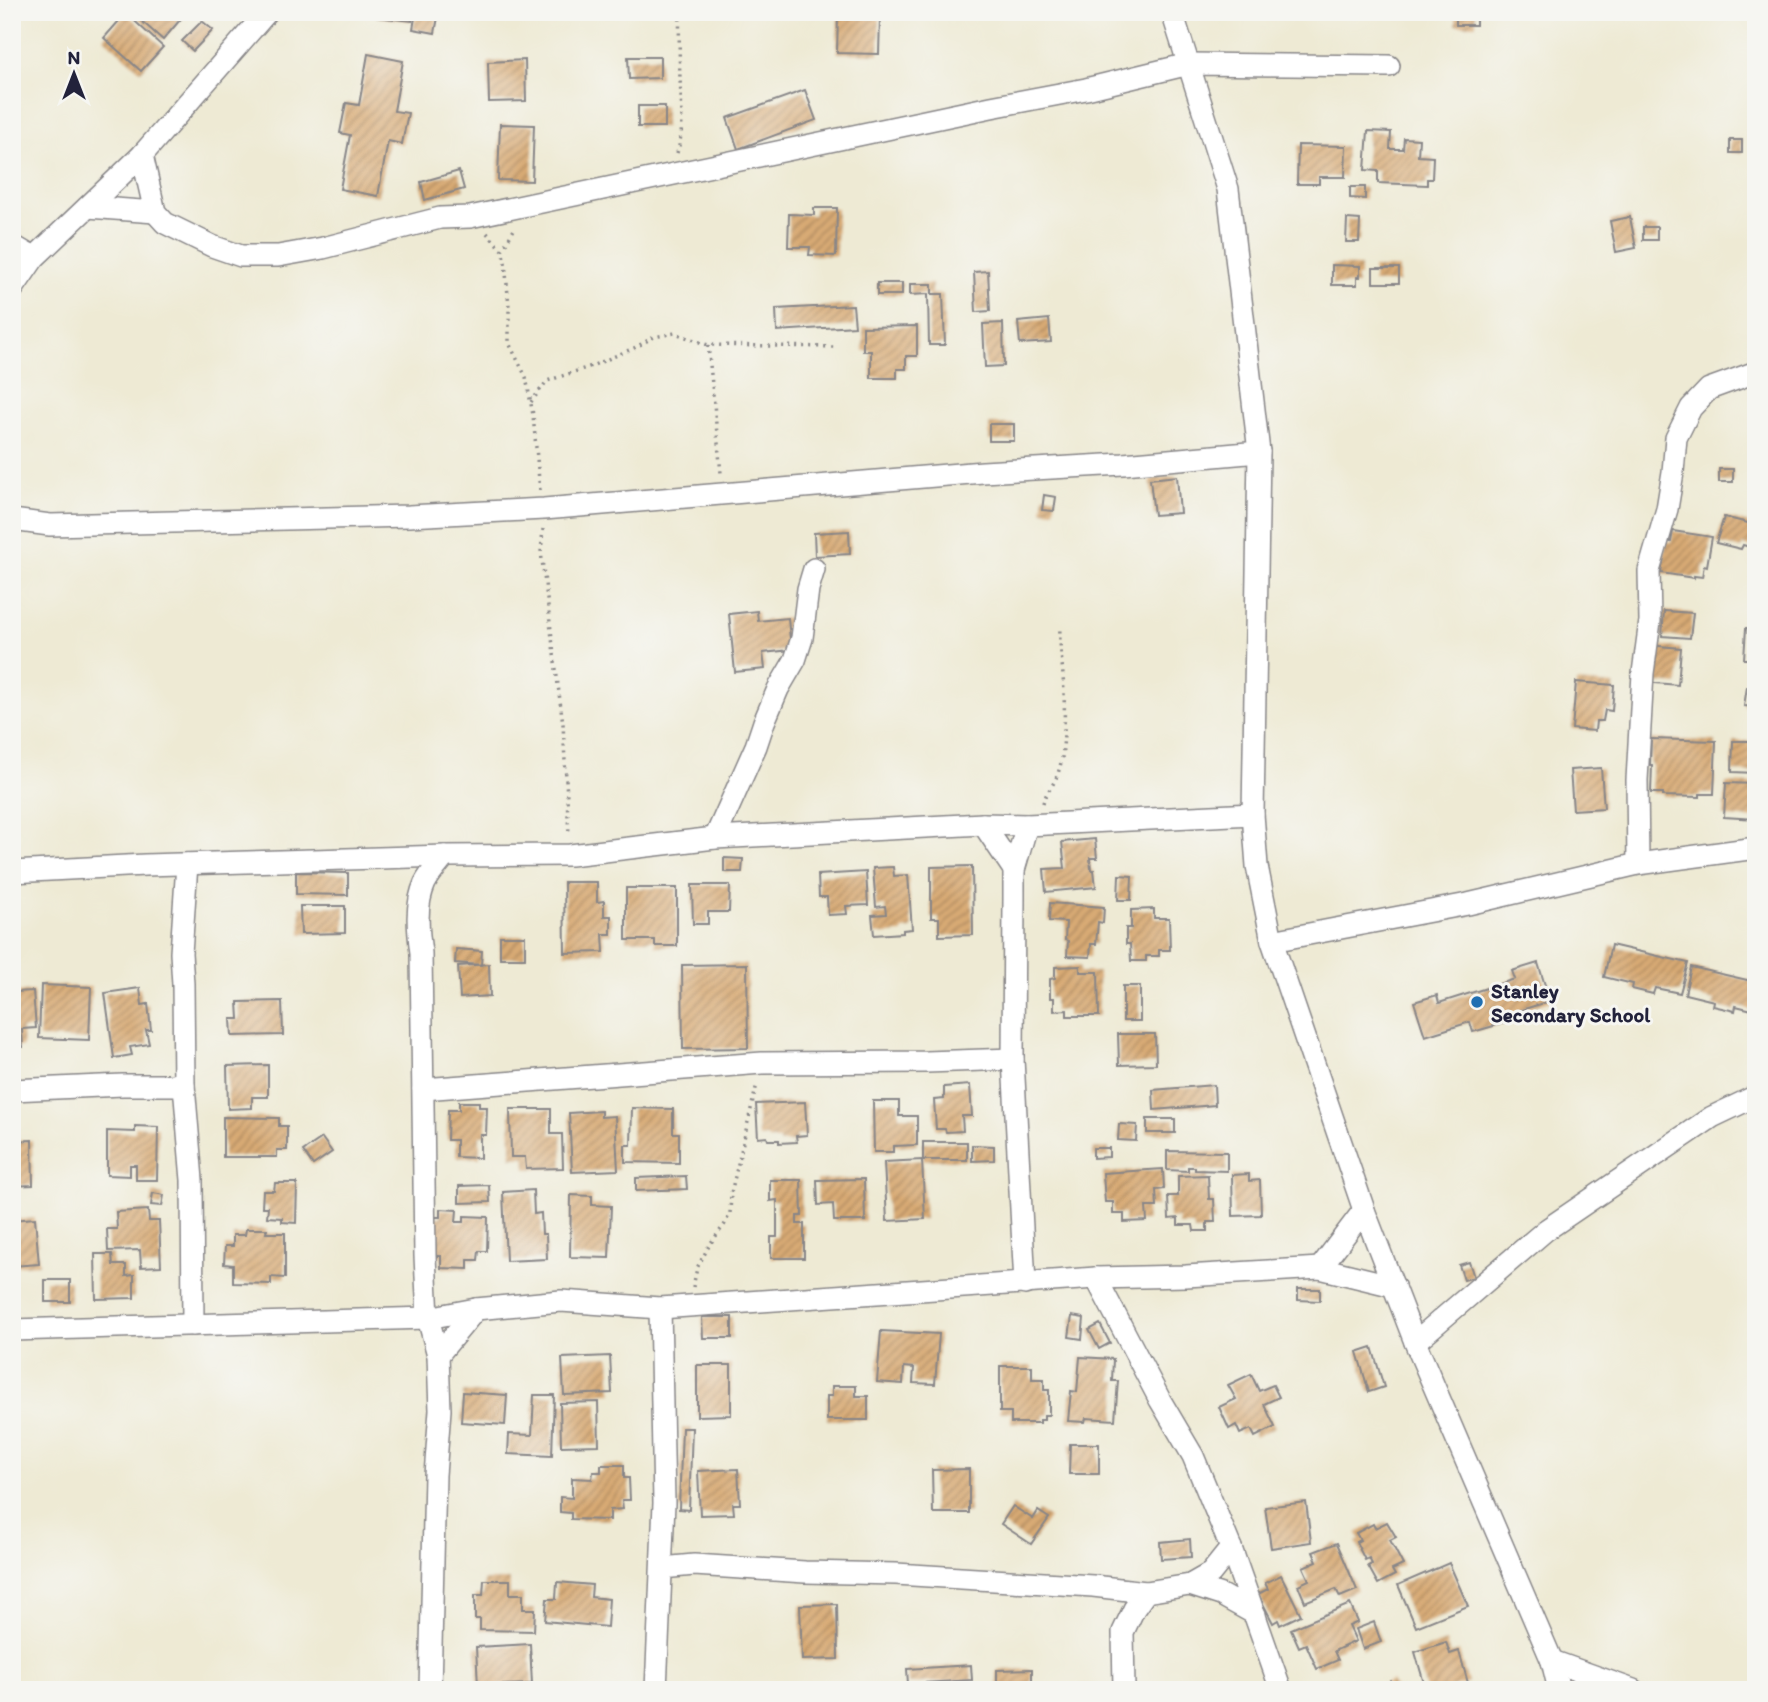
<svg xmlns="http://www.w3.org/2000/svg" width="1768" height="1702" font-family="Itim,sans-serif">
<style>
.building{fill:url(#building-hatch)}
.lines{fill:none;stroke-linecap:round;stroke-linejoin:round}
.minor-casing{stroke:#888688;stroke-width:24}
.path{stroke:#888688;stroke-width:3.5;stroke-dasharray:2 5;stroke-linecap:butt}
.minor{stroke:#fff;stroke-width:21}
.poi-dot{fill:#1f6fb2;stroke:#f6f6f2;stroke-width:2.5}
.labels{text-anchor:middle;dominant-baseline:central;stroke-width:6;stroke-linejoin:round;paint-order:stroke}
.poi-label{font-size:21px;font-weight:bold;fill:#22223b;stroke:#f6f6f2;text-anchor:start}
</style>
<defs>
<pattern id="building-hatch" width="6" height="6" patternUnits="userSpaceOnUse" patternTransform="scale(1.75)"><rect width="6" height="6" fill="#d8aa74"/><path d="M-1 1l2-2M0 6l6-6M5 7l2-2" fill="none" stroke="#af8a60"/></pattern>
</defs>
<rect width="100%" height="100%" fill="#f6f6f2"/>
<filter id="ink" filterUnits="userSpaceOnUse"><feTurbulence type="fractalNoise" baseFrequency=".0143" numOctaves="2"/><feDisplacementMap in="SourceGraphic" scale="14" xChannelSelector="R" yChannelSelector="G"/><feConvolveMatrix kernelMatrix="1 2 1 2 8 2 1 2 1" color-interpolation-filters="sRGB"/></filter>
<filter id="wash" filterUnits="userSpaceOnUse"><feTurbulence type="fractalNoise" baseFrequency=".00686" numOctaves="4" result="noise"/><feDisplacementMap in="SourceGraphic" scale="28" xChannelSelector="R" yChannelSelector="G"/><feGaussianBlur stdDeviation="1.57" result="paint"/><feColorMatrix in="noise" values="0 0 0 0 0 0 0 0 0 0 0 0 0 0 0 0 0 1.4 0 .05"/><feComposite in="paint" operator="in"/></filter>
<g filter="url(#wash)">
<rect width="100%" height="100%" fill="#eeead4"/>
<g id="blocks">
<g class="building">
<polygon points="143,12 183,12 185,14 163,40 138,18"/>
<polygon points="377,12 413,12 412,21 377,17"/>
<polygon points="416,12 439,12 435,33 413,29"/>
<rect x="1456" y="12" width="20" height="13"/>
<polygon points="126,13 163,47 141,71 104,38"/>
<polygon points="838,17 880,18 879,54 837,53"/>
<polygon points="202,21 213,30 193,51 182,41"/>
<polygon points="368,54 403,61 394,111 408,113 402,144 388,141 378,196 340,189 350,135 340,133 346,103 359,105"/>
<polygon points="628,57 660,57 660,78 629,79"/>
<polygon points="525,60 526,101 489,102 488,62"/>
<polygon points="805,90 816,120 738,149 727,118"/>
<rect x="638" y="106" width="27" height="21"/>
<polygon points="500,124 534,125 532,181 498,180"/>
<polygon points="1368,131 1391,132 1390,149 1403,149 1404,138 1419,139 1418,156 1433,157 1432,179 1427,179 1427,185 1378,183 1378,171 1365,170"/>
<rect x="1730" y="140" width="12" height="13"/>
<polygon points="1298,145 1346,146 1345,177 1319,177 1319,184 1297,184"/>
<polygon points="459,171 464,189 425,200 421,182"/>
<polygon points="1350,187 1365,187 1365,199 1350,198"/>
<polygon points="814,208 837,208 836,256 809,255 810,247 788,247 789,214 814,215"/>
<polygon points="1630,217 1636,248 1616,252 1610,221"/>
<polygon points="1347,219 1360,220 1359,242 1346,242"/>
<rect x="1643" y="227" width="14" height="13"/>
<polygon points="1332,265 1360,266 1360,277 1357,277 1357,285 1332,285"/>
<rect x="1373" y="268" width="26" height="15"/>
<polygon points="988,271 990,311 976,312 974,272"/>
<rect x="877" y="283" width="25" height="12"/>
<polygon points="910,284 932,284 932,294 943,294 945,345 929,345 928,294 910,295"/>
<polygon points="853,305 855,326 777,331 776,309"/>
<polygon points="1049,319 1051,342 1020,344 1018,322"/>
<polygon points="1003,323 1004,366 985,367 983,324"/>
<polygon points="917,326 917,356 906,356 906,369 897,369 897,378 871,378 871,351 863,351 863,327"/>
<rect x="989" y="424" width="25" height="17"/>
<rect x="1719" y="469" width="14" height="13"/>
<polygon points="1177,476 1180,513 1154,515 1150,479"/>
<polygon points="1044,495 1056,497 1054,511 1042,510"/>
<polygon points="1724,517 1756,525 1756,537 1753,548 1743,545 1741,549 1716,543"/>
<polygon points="849,531 850,554 815,556 814,533"/>
<polygon points="1673,531 1712,537 1707,566 1704,565 1702,577 1694,576 1694,578 1661,573 1666,541 1671,542"/>
<polygon points="757,611 758,621 788,618 791,650 763,653 765,669 735,672 729,614"/>
<polygon points="1664,611 1693,613 1690,638 1662,636"/>
<polygon points="1746,628 1756,628 1756,659 1744,659"/>
<polygon points="1647,645 1681,648 1678,685 1644,682"/>
<polygon points="1576,682 1614,685 1612,711 1605,710 1603,721 1596,721 1595,731 1572,729"/>
<polygon points="1747,687 1756,688 1756,707 1744,706"/>
<polygon points="1651,739 1716,741 1714,794 1700,794 1700,797 1663,796 1663,793 1651,793 1652,765 1650,765"/>
<polygon points="1733,741 1756,741 1756,773 1732,772"/>
<polygon points="1601,768 1604,808 1573,810 1570,770"/>
<polygon points="1726,783 1756,784 1756,819 1724,817"/>
<polygon points="1095,839 1097,858 1090,858 1091,870 1094,870 1096,887 1046,892 1044,869 1065,868 1062,842"/>
<polygon points="724,858 743,859 742,872 724,872"/>
<polygon points="972,866 973,935 939,936 939,918 931,918 931,867"/>
<polygon points="893,867 894,876 908,875 912,929 903,930 903,933 874,935 872,915 886,914 885,906 876,907 873,868"/>
<polygon points="296,872 348,873 348,895 296,894"/>
<polygon points="866,872 868,905 846,906 847,914 828,915 827,897 819,897 818,875"/>
<polygon points="1119,875 1132,876 1131,900 1118,900"/>
<polygon points="564,882 597,882 597,902 604,901 604,916 611,916 611,934 603,934 604,952 565,953"/>
<polygon points="692,885 730,885 729,912 708,912 708,924 693,924"/>
<polygon points="626,888 677,888 677,946 655,946 655,940 626,940"/>
<polygon points="1050,903 1104,907 1103,923 1098,922 1096,944 1091,944 1090,957 1067,956 1068,941 1065,940 1066,922 1049,921"/>
<polygon points="300,906 345,906 345,933 301,934"/>
<polygon points="1154,909 1154,918 1169,918 1170,950 1159,950 1159,956 1146,956 1146,961 1131,961 1130,944 1126,944 1126,928 1131,928 1131,910"/>
<rect x="500" y="936" width="25" height="22"/>
<polygon points="1611,945 1688,963 1680,993 1655,988 1653,994 1632,989 1633,984 1604,977"/>
<polygon points="456,949 482,951 481,965 455,963"/>
<polygon points="1538,963 1550,1001 1502,1016 1504,1023 1473,1032 1470,1022 1425,1036 1414,1002 1437,995 1439,1003 1515,979 1512,971"/>
<polygon points="489,964 490,996 460,998 458,966"/>
<polygon points="747,964 748,1048 683,1049 682,965"/>
<polygon points="1080,966 1080,972 1098,972 1099,1016 1067,1016 1067,1010 1054,1011 1054,998 1050,998 1050,979 1055,978 1055,967"/>
<polygon points="1691,967 1756,982 1756,1011 1736,1006 1735,1011 1713,1006 1714,1001 1685,994"/>
<polygon points="41,985 91,987 89,1040 39,1038"/>
<rect x="1123" y="986" width="17" height="35"/>
<polygon points="140,988 142,1005 148,1004 151,1030 146,1030 149,1044 130,1047 132,1055 114,1058 105,993"/>
<polygon points="33,991 36,1028 22,1029 23,1047 12,1047 12,1006 17,1005 16,992"/>
<polygon points="282,1001 283,1035 232,1036 231,1019 239,1019 238,1002"/>
<polygon points="1118,1034 1155,1034 1156,1064 1119,1065"/>
<polygon points="268,1065 268,1097 252,1097 252,1108 228,1109 227,1066"/>
<polygon points="970,1085 972,1116 962,1116 963,1131 946,1132 945,1129 936,1129 934,1100 944,1099 944,1087"/>
<polygon points="1214,1085 1215,1105 1154,1110 1153,1090"/>
<polygon points="873,1101 899,1101 899,1116 917,1116 917,1145 893,1146 893,1152 874,1152"/>
<polygon points="459,1102 479,1102 479,1107 487,1107 486,1135 480,1135 480,1158 456,1157 456,1140 447,1140 448,1110 459,1110"/>
<polygon points="805,1102 807,1135 796,1136 797,1142 779,1143 779,1140 768,1140 767,1137 758,1138 756,1104"/>
<polygon points="632,1108 673,1109 673,1133 679,1133 679,1163 625,1162 625,1145 631,1145"/>
<polygon points="510,1109 551,1109 551,1134 562,1134 563,1168 526,1169 525,1157 511,1157"/>
<polygon points="601,1111 601,1117 615,1116 618,1170 572,1172 569,1113"/>
<polygon points="223,1117 279,1118 279,1126 287,1126 287,1150 277,1150 277,1157 223,1157"/>
<rect x="1147" y="1119" width="28" height="14"/>
<polygon points="1119,1124 1137,1125 1136,1141 1118,1140"/>
<polygon points="135,1126 158,1127 157,1180 136,1180 136,1165 130,1165 130,1176 107,1175 107,1131 135,1132"/>
<polygon points="322,1138 332,1152 313,1165 303,1151"/>
<polygon points="32,1140 33,1185 12,1186 12,1141"/>
<rect x="923" y="1142" width="44" height="18"/>
<polygon points="972,1145 994,1146 994,1160 972,1161"/>
<polygon points="1093,1148 1109,1148 1109,1157 1093,1158"/>
<polygon points="1167,1151 1227,1152 1227,1171 1195,1170 1195,1167 1188,1167 1188,1171 1167,1170"/>
<polygon points="922,1160 925,1219 887,1221 884,1162"/>
<polygon points="1163,1169 1164,1189 1156,1190 1157,1207 1146,1207 1147,1221 1124,1222 1124,1214 1113,1214 1113,1202 1105,1202 1103,1173"/>
<polygon points="1249,1174 1249,1181 1260,1180 1261,1215 1233,1216 1232,1175"/>
<polygon points="1208,1175 1209,1199 1214,1199 1215,1222 1207,1222 1207,1231 1194,1231 1193,1225 1178,1225 1178,1218 1169,1219 1168,1196 1178,1196 1178,1176"/>
<polygon points="686,1176 687,1189 636,1191 636,1178"/>
<polygon points="864,1179 865,1221 834,1221 833,1204 818,1205 817,1180"/>
<polygon points="770,1180 801,1180 802,1216 797,1216 797,1224 804,1224 804,1258 771,1258 771,1237 777,1237 777,1200 770,1201"/>
<polygon points="275,1183 297,1183 296,1223 282,1222 282,1218 267,1217 268,1207 262,1207 263,1191 274,1191"/>
<polygon points="489,1185 490,1202 459,1203 459,1186"/>
<polygon points="533,1190 534,1214 541,1213 542,1234 546,1234 547,1259 506,1261 503,1192"/>
<polygon points="153,1193 164,1195 162,1206 151,1205"/>
<polygon points="571,1195 592,1196 592,1205 611,1206 609,1258 570,1257"/>
<polygon points="440,1209 457,1210 456,1222 464,1222 464,1216 488,1217 487,1251 479,1251 478,1260 468,1260 468,1269 441,1268 441,1256 428,1256 429,1217 440,1217"/>
<polygon points="148,1210 149,1221 159,1221 161,1266 141,1267 140,1250 108,1251 107,1229 117,1229 116,1212"/>
<polygon points="35,1218 39,1264 12,1266 12,1220"/>
<polygon points="246,1229 267,1229 266,1233 285,1233 285,1278 271,1277 271,1284 233,1283 233,1265 224,1264 225,1246 233,1246 233,1235 245,1235"/>
<polygon points="95,1254 112,1254 113,1265 126,1265 126,1276 134,1275 134,1298 96,1299"/>
<polygon points="1469,1262 1474,1277 1464,1280 1459,1265"/>
<rect x="45" y="1280" width="25" height="22"/>
<polygon points="1298,1289 1320,1289 1320,1301 1298,1300"/>
<polygon points="1072,1316 1084,1318 1082,1339 1069,1337"/>
<polygon points="702,1317 732,1317 732,1338 703,1338"/>
<polygon points="1100,1324 1110,1343 1099,1349 1089,1330"/>
<polygon points="881,1331 939,1334 935,1384 913,1383 914,1368 904,1367 903,1384 877,1382"/>
<polygon points="1372,1347 1384,1387 1369,1392 1357,1352"/>
<polygon points="610,1356 612,1393 564,1395 562,1358"/>
<polygon points="1080,1357 1113,1359 1112,1381 1118,1381 1115,1420 1086,1418 1085,1422 1068,1421 1071,1391 1077,1392"/>
<polygon points="697,1365 731,1365 731,1415 697,1416"/>
<polygon points="1000,1366 1032,1366 1032,1379 1044,1379 1044,1390 1049,1390 1049,1415 1044,1415 1044,1420 1040,1420 1040,1423 1011,1423 1011,1412 1000,1412"/>
<polygon points="1251,1374 1259,1391 1273,1385 1279,1397 1264,1404 1275,1427 1255,1437 1251,1429 1240,1434 1236,1425 1229,1429 1219,1407 1236,1399 1228,1385"/>
<polygon points="832,1386 856,1386 856,1396 868,1396 868,1420 827,1420 827,1396 832,1396"/>
<polygon points="463,1392 507,1395 505,1425 461,1422"/>
<polygon points="534,1395 554,1395 552,1456 508,1454 509,1434 532,1435"/>
<polygon points="598,1402 599,1445 561,1446 560,1403"/>
<polygon points="682,1428 692,1428 689,1510 679,1509"/>
<polygon points="1070,1444 1099,1444 1099,1474 1069,1474"/>
<polygon points="601,1465 624,1465 624,1478 629,1478 630,1500 622,1500 623,1509 610,1510 610,1520 571,1519 571,1513 560,1512 560,1497 572,1498 572,1478 592,1479 593,1472 601,1472"/>
<polygon points="738,1469 740,1504 733,1504 734,1514 700,1515 698,1471"/>
<polygon points="969,1469 969,1513 933,1513 932,1470"/>
<polygon points="1306,1502 1311,1542 1271,1548 1265,1507"/>
<polygon points="1013,1506 1033,1519 1038,1511 1049,1518 1031,1544 1001,1524"/>
<polygon points="1387,1522 1396,1537 1390,1540 1403,1565 1392,1570 1395,1575 1378,1584 1368,1566 1372,1564 1369,1558 1365,1560 1356,1542 1360,1540 1356,1533 1373,1524 1375,1528"/>
<polygon points="1190,1539 1191,1557 1161,1559 1160,1542"/>
<polygon points="1337,1543 1357,1590 1340,1597 1336,1589 1305,1602 1298,1585 1309,1580 1303,1567 1317,1561 1313,1552"/>
<polygon points="1449,1563 1468,1606 1416,1627 1398,1585"/>
<polygon points="1281,1575 1301,1615 1280,1625 1278,1620 1273,1623 1258,1594 1268,1589 1265,1583"/>
<polygon points="484,1580 510,1580 510,1594 523,1594 523,1609 535,1609 534,1631 480,1630 480,1619 475,1619 475,1595 483,1595"/>
<polygon points="557,1582 592,1585 591,1597 609,1599 607,1627 545,1621 547,1599 556,1599"/>
<polygon points="837,1604 838,1659 802,1660 800,1605"/>
<polygon points="1350,1604 1358,1622 1349,1626 1356,1641 1334,1651 1338,1660 1317,1669 1306,1644 1299,1647 1291,1629"/>
<polygon points="1374,1622 1381,1642 1363,1649 1356,1629"/>
<polygon points="1446,1642 1450,1654 1459,1651 1468,1683 1446,1690 1426,1690 1415,1652"/>
<polygon points="530,1644 532,1684 478,1686 476,1647"/>
<polygon points="971,1665 972,1680 908,1684 907,1669"/>
<polygon points="1032,1669 1032,1689 997,1689 997,1670"/>
<polygon points="1391,1681 1396,1690 1373,1690"/>
<rect x="758" y="1684" width="21" height="6"/>
<rect x="1072" y="1685" width="23" height="5"/>
</g>
</g>
</g>
<g filter="url(#ink)">
<use href="#blocks" fill-opacity="0" stroke="#888688" stroke-width="2"/>
<g class="lines">
<defs>
<g id="minor">
<polyline points="1172,12 1228,189 1259,452 1253,814 1257,866 1272,941 1364,1210 1415,1342 1552,1661 1559,1690"/>
<polyline points="142,155 155,212 165,223 212,246 241,256 278,256 323,248 440,218 470,217 991,107 1086,89 1189,64 1389,66"/>
<polyline points="88,207 155,212"/>
<polyline points="12,245 34,258"/>
<polyline points="12,290 34,258 142,155 267,12"/>
<polyline points="12,520 50,525 409,516 544,509 983,472 1123,464 1259,452"/>
<polyline points="983,824 1014,870"/>
<polyline points="715,838 756,746 764,722 778,689 795,660 802,638 808,589 814,569"/>
<polyline points="187,864 181,953 183,984 184,1085 192,1180 193,1325"/>
<polyline points="1638,864 1637,780 1643,673 1650,621 1649,571 1667,509 1673,472 1676,438 1691,408 1709,389 1756,372"/>
<polyline points="12,872 145,865 445,856 570,855 715,838 983,824 1027,825 1253,814"/>
<polyline points="1272,941 1468,904 1638,864 1756,848"/>
<polyline points="423,1089 762,1063 926,1062 1013,1059"/>
<polyline points="12,1090 123,1085 184,1085"/>
<polyline points="1320,1268 1364,1210"/>
<polyline points="1096,1278 1160,1400 1193,1456 1231,1548 1281,1690"/>
<polyline points="1025,1284 1013,1059 1014,897 1014,870 1027,825"/>
<polyline points="12,1330 428,1318 476,1309 561,1301 660,1308 1096,1278 1186,1276 1320,1268 1394,1286"/>
<polyline points="1415,1342 1546,1230 1712,1117 1756,1096"/>
<polyline points="438,1355 476,1309"/>
<polyline points="662,1568 694,1565 805,1572 896,1574 1093,1586 1146,1592 1190,1585 1211,1573 1231,1548"/>
<polyline points="1190,1585 1221,1595 1255,1614"/>
<polyline points="1552,1661 1633,1690"/>
<path d="M430,1690L435,1475L440,1410L438,1355L428,1318L425,1256L421,953C418,930 415,905 425,883C430,873 439,864 445,856"/>
<polyline points="656,1690 664,1503 660,1308"/>
<polyline points="1124,1690 1123,1632 1134,1609 1146,1592"/>
</g>
</defs>
<use href="#minor" class="minor-casing"/>
<g class="path">
<path d="M677,153C685,128 681,104 680,78C679,56 679,34 680,12"/>
<polyline points="487,233 502,250 505,262 509,306 509,343 526,377 533,415 540,491"/>
<polyline points="502,250 515,228"/>
<polyline points="708,345 721,473"/>
<polyline points="531,402 547,381 589,367 634,348 654,337 675,333 708,345 836,347"/>
<polyline points="543,529 541,552 563,724 569,835"/>
<path d="M1043,803C1045,795 1049,791 1053,784C1058,776 1060,767 1062,758C1065,731 1065,703 1063,676C1062,659 1059,643 1060,627"/>
<polyline points="693,1287 697,1268 710,1244 725,1224 730,1213 731,1193 757,1084"/>
</g>
<use href="#minor" class="minor"/>
</g>
</g>
<circle class="poi-dot" cx="1477" cy="1002" r="7"/>
<g class="labels">
<g class="poi-label">
<text x="1491" y="990">Stanley<tspan x="1491" dy="24">Secondary School</tspan></text>
</g>
</g>
<rect width="1768" height="1702" fill="none" stroke="#f6f6f2" stroke-width="42"/>
<g transform="translate(74 74)" stroke="#f6f6f2" stroke-width="5" paint-order="stroke">
<path d="M0-5L12 26L0 18L-12 26Z" fill="#22223b"/>
<text y="-10" font-size="19" font-weight="bold" text-anchor="middle" fill="#22223b">N</text>
</g>
</svg>
